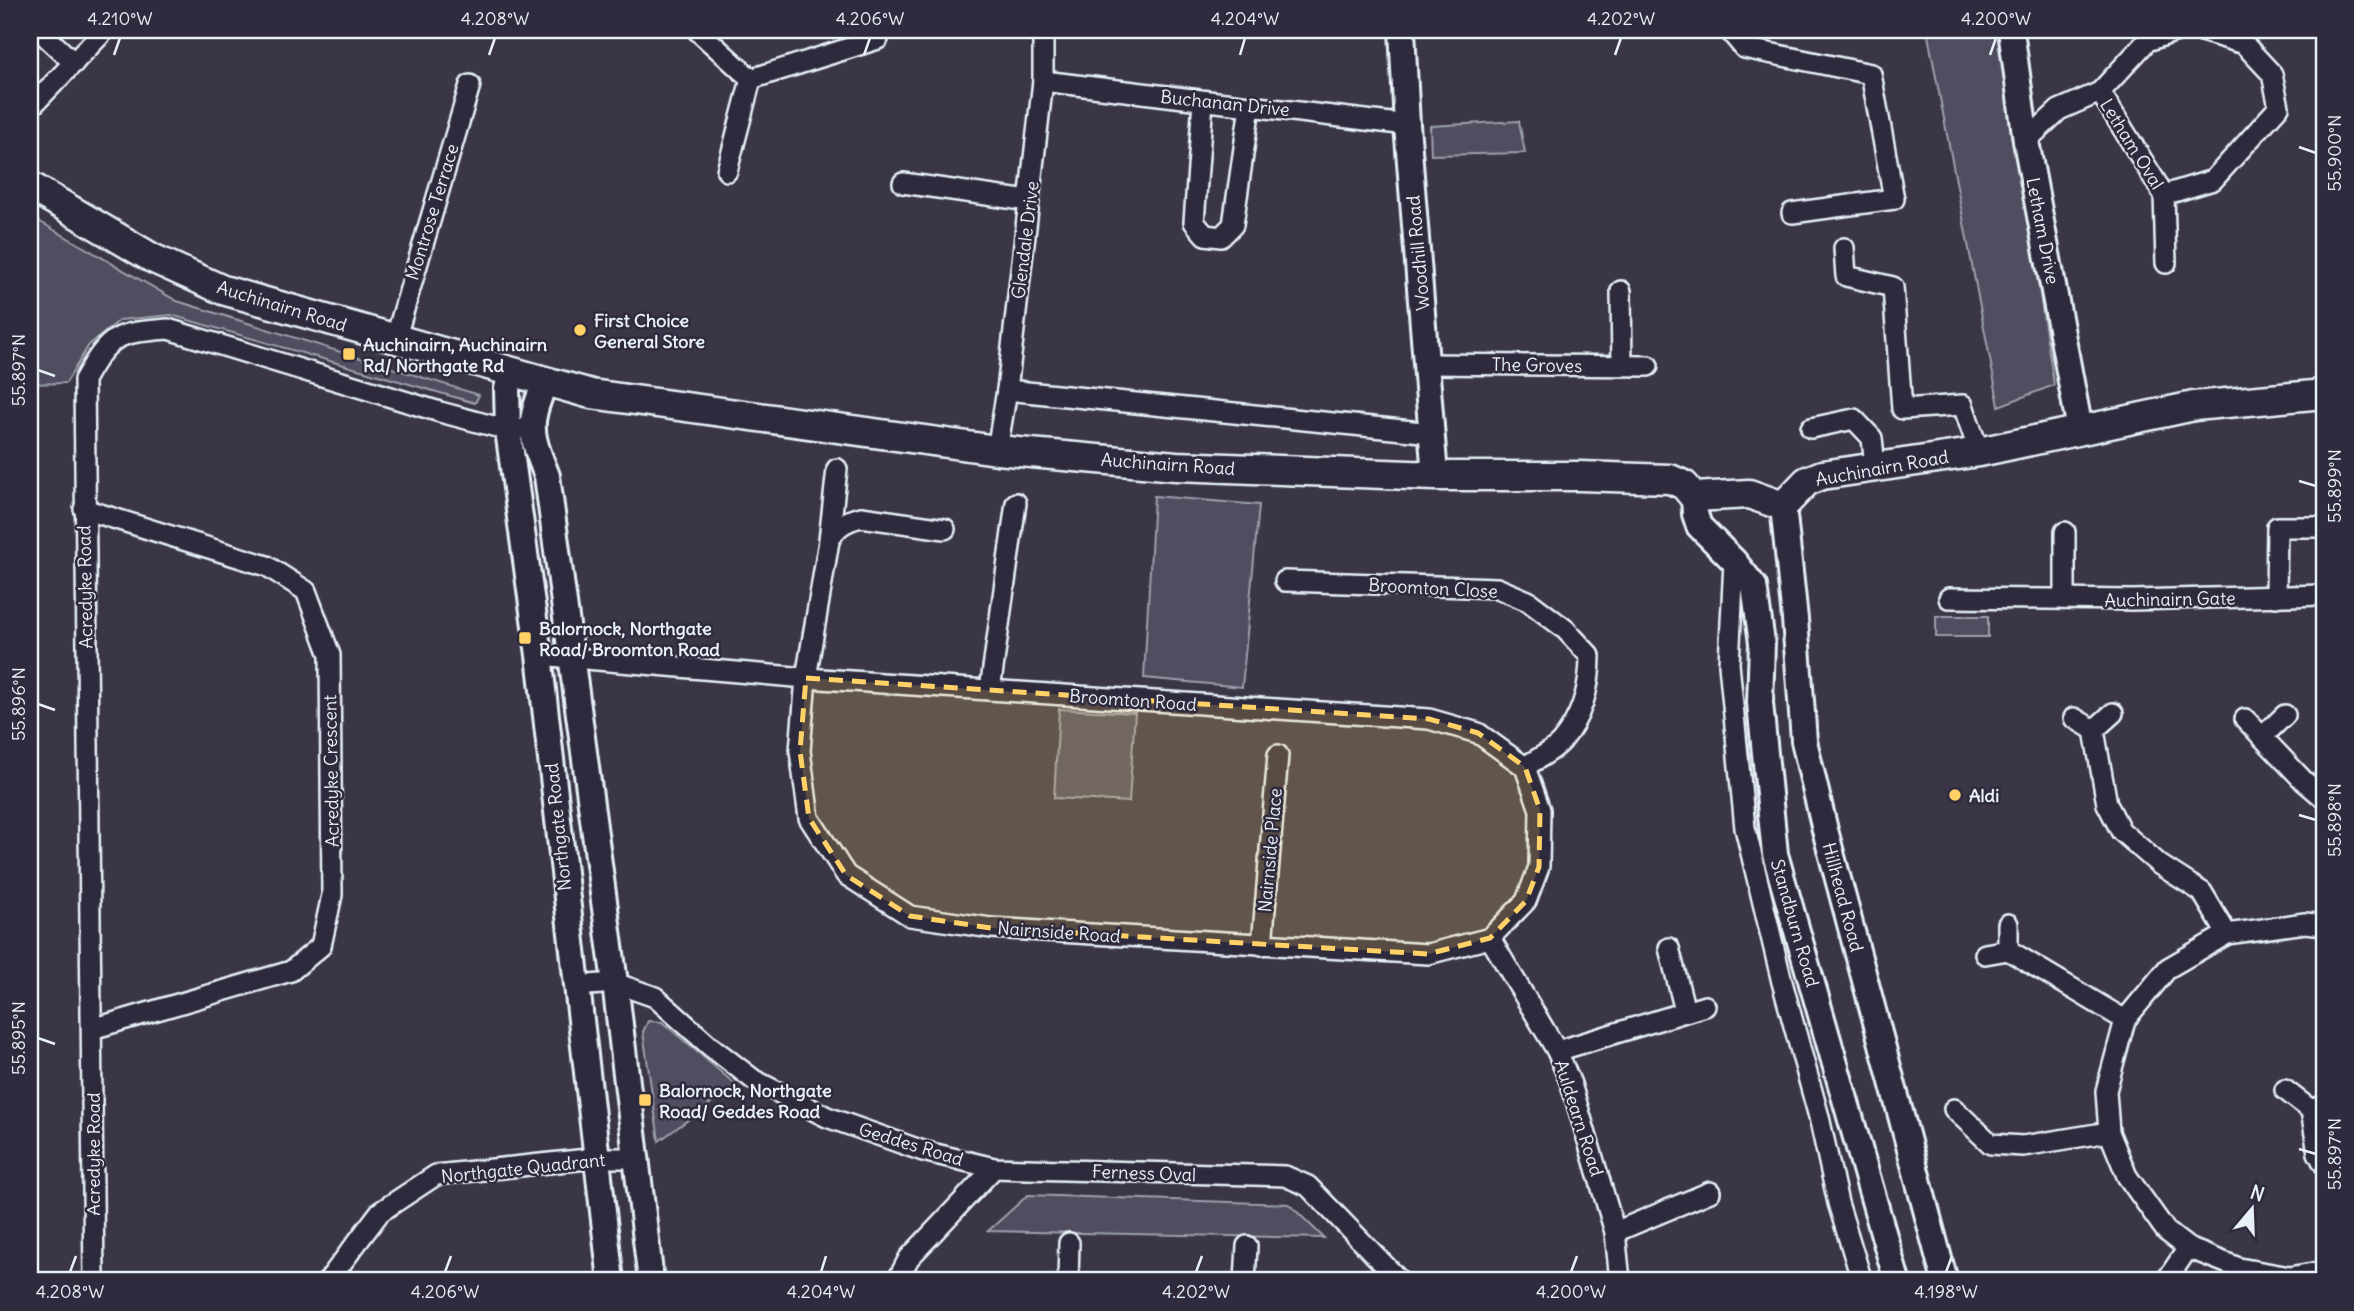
<svg xmlns="http://www.w3.org/2000/svg" width="2354" height="1311" font-family="Delius,sans-serif">
<style>
.green{fill:#504e5f;stroke:#9ca0ac;stroke-width:2}
.lines{fill:none;stroke-linecap:round;stroke-linejoin:round}
.minor-casing{stroke:#e8f1f8;stroke-width:24}
.tertiary-casing{stroke:#e8f1f8;stroke-width:30}
.secondary-casing{stroke:#e8f1f8;stroke-width:33}
.minor{stroke:#2f2a3d;stroke-width:19}
.tertiary{stroke:#2f2a3d;stroke-width:24}
.secondary{stroke:#2f2a3d;stroke-width:28}
.marked{fill:#ffd166;fill-opacity:0.2;stroke:#ffd166;stroke-width:5;stroke-dasharray:14 9;stroke-linejoin:round}
.ticks{fill:none;stroke:#e8f1f8;stroke-width:2.5}
.poi-dot{fill:#ffd166;stroke:#2f2a3d;stroke-width:2.5}
.labels{text-anchor:middle;dominant-baseline:central;stroke-width:5;stroke-linejoin:round;paint-order:stroke}
.street-label{font-size:18px;fill:#e8f1f8;stroke:#2f2a3d}
.poi-label{font-size:18px;font-weight:bold;fill:#e8f1f8;stroke:#2f2a3d;text-anchor:start}
.neatline{fill:none;stroke:#e8f1f8;stroke-width:2.5}
.ticks-label{font-size:18px;text-anchor:middle;fill:#e8f1f8}
</style>
<rect width="100%" height="100%" fill="#3a3648"/>
<filter id="ink" filterUnits="userSpaceOnUse"><feTurbulence type="fractalNoise" baseFrequency=".0143" numOctaves="2"/><feDisplacementMap in="SourceGraphic" scale="14" xChannelSelector="R" yChannelSelector="G"/><feConvolveMatrix kernelMatrix="1 2 1 2 8 2 1 2 1" color-interpolation-filters="sRGB"/></filter>
<g filter="url(#ink)">
<g class="green">
<polygon points="1927,30 1999,30 2054,385 1999,406"/>
<polygon points="1519,121 1525,153 1431,155 1430,126"/>
<polygon points="30,216 177,301 479,395 475,403 171,315 120,320 89,345 66,383 30,384"/>
<polygon points="1154,496 1259,505 1242,687 1144,678"/>
<rect x="1936" y="616" width="52" height="21"/>
<polygon points="1059,709 1135,713 1129,802 1054,798"/>
<polygon points="648,1021 662,1022 736,1085 659,1141 643,1032"/>
<polygon points="1028,1195 1289,1204 1324,1238 988,1231"/>
</g>
<g class="lines">
<defs>
<g id="minor">
<polyline points="39,30 74,63"/>
<polyline points="697,30 751,79"/>
<polyline points="1729,30 1744,48 1871,74 1894,199 1792,213"/>
<polyline points="751,79 878,39"/>
<polyline points="1043,81 1407,125"/>
<polyline points="2100,92 2164,195 2166,263"/>
<polyline points="1203,101 1194,222 1205,235 1221,237 1233,225 1250,106"/>
<polyline points="30,108 105,30"/>
<polyline points="2026,141 2059,110 2100,92 2147,41 2180,30"/>
<polyline points="727,171 751,79"/>
<polyline points="903,183 1029,201"/>
<polyline points="2164,195 2213,180 2279,107 2272,74 2244,44 2198,30"/>
<polyline points="1844,248 1846,276 1893,287 1902,409 1963,405 1979,452"/>
<polyline points="1621,291 1622,366"/>
<polyline points="395,340 470,85"/>
<polyline points="1427,364 1648,366"/>
<polyline points="1007,390 1432,433"/>
<polyline points="1811,428 1854,419 1872,438 1875,467"/>
<polyline points="997,450 1007,390 1043,81 1043,30"/>
<polyline points="84,509 267,566 306,591 330,655 332,895 321,946 291,971 92,1029"/>
<path d="M945,529L861,517C845,521 836,526 829,541L806,678L800,751L809,818L846,875L910,916L991,928L1428,954L1490,938"/>
<polyline points="829,540 837,469"/>
<polyline points="1734,561 1729,664 1745,828 1782,982 1819,1117 1838,1203 1862,1281"/>
<path d="M1285,581L1497,588L1528,601L1565,629L1590,656C1590,687 1582,717 1561,742C1552,752 1536,759 1525,767"/>
<polyline points="2276,597 2277,527 2324,527"/>
<polyline points="1949,598 2133,600 2324,595"/>
<polyline points="2065,599 2065,532"/>
<polyline points="539,655 806,678 1429,719 1478,733 1525,767 1540,810 1539,867 1526,901 1490,938"/>
<polyline points="990,690 1016,503"/>
<polyline points="2074,718 2094,730 2113,713"/>
<polyline points="2245,719 2304,781 2324,798"/>
<polyline points="2094,730 2107,804 2121,831 2160,865 2202,892 2227,934"/>
<polyline points="2262,737 2285,715"/>
<polyline points="2324,925 2305,923 2227,934 2168,968 2125,1020 2106,1091 2109,1132 2127,1176 2166,1231 2188,1248 2239,1268 2290,1277 2324,1271"/>
<polyline points="1490,938 1557,1051 1571,1084 1615,1232 1620,1281"/>
<polyline points="1262,945 1278,755"/>
<polyline points="1669,948 1685,1011"/>
<polyline points="2008,950 2125,1020"/>
<polyline points="1985,954 2008,950 2008,924"/>
<polyline points="576,986 615,983 655,997 710,1046 754,1080 827,1117 923,1151 994,1168 1285,1176 1308,1186 1400,1281"/>
<polyline points="1557,1051 1705,1006"/>
<polyline points="2285,1090 2311,1110 2324,1105"/>
<polyline points="1954,1109 1991,1144 2023,1146 2109,1132"/>
<polyline points="2311,1110 2318,1153 2324,1164"/>
<polyline points="1615,1232 1710,1192"/>
<path d="M94,1281L84,380C110,334 117,333 168,329L440,412L508,430L519,429"/>
<polyline points="328,1281 380,1212 436,1175 597,1158 637,1158"/>
<polyline points="897,1281 909,1258 994,1168"/>
<polyline points="1068,1281 1069,1243"/>
<polyline points="1245,1281 1247,1246"/>
<polyline points="2166,1281 2188,1248"/>
</g>
<g id="tertiary">
<polyline points="1402,30 1407,125 1435,476"/>
<polyline points="2011,30 2026,141 2080,430"/>
<polyline points="511,373 507,389 508,430 539,655 611,1281"/>
<path d="M545,382C541,393 536,404 534,415C529,436 540,457 547,476L615,983L651,1281"/>
<polyline points="1694,497 1695,514 1699,526 1734,561 1754,586 1762,643 1760,703 1775,854 1897,1281"/>
<polyline points="1783,506 1795,619 1804,741 1825,830 1945,1281"/>
</g>
<polyline id="secondary" points="30,186 152,258 223,290 591,394 997,450 1053,455 1176,466 1435,476 1580,476 1670,479 1684,485 1694,497 1749,494 1783,506 1807,481 1822,475 1979,452 2194,406 2324,394"/>
</defs>
<use href="#minor" class="minor-casing"/>
<use href="#tertiary" class="tertiary-casing"/>
<use href="#secondary" class="secondary-casing"/>
<use href="#minor" class="minor"/>
<use href="#tertiary" class="tertiary"/>
<use href="#secondary" class="secondary"/>
</g>
</g>
<path class="marked" d="M806,678L1429,719L1478,733L1525,767L1540,810L1539,867L1526,901L1490,938L1428,954L991,928L910,916L846,875L809,818L800,751Z"/>
<path class="ticks" d="M114,55L120,38M489,55L495,38M864,55L870,38M1240,55L1245,38M1615,55L1621,38M1990,55L1996,38M2299,147L2316,153M38,370L55,376M2299,481L2316,486M38,704L55,710M2299,815L2316,820M38,1038L55,1044M2299,1149L2316,1154M70,1272L76,1256M445,1272L451,1256M821,1272L826,1256M1196,1272L1202,1256M1571,1272L1577,1256M1946,1272L1952,1256"/>
<g class="poi-dot">
<circle cx="580" cy="330" r="7"/>
<rect x="342" y="347" width="14" height="14" rx="3.5"/>
<rect x="518" y="631" width="14" height="14" rx="3.5"/>
<circle cx="1955" cy="795" r="7"/>
<rect x="638" y="1093" width="14" height="14" rx="3.5"/>
</g>
<g class="labels">
<g class="street-label">
<text transform="translate(1225 103) rotate(6)">Buchanan Drive</text>
<text transform="translate(2132 144) rotate(58)">Letham Oval</text>
<text transform="translate(432 212) rotate(-73)">Montrose Terrace</text>
<text transform="translate(2043 231) rotate(79)">Letham Drive</text>
<text transform="translate(1025 240) rotate(-83)">Glendale Drive</text>
<text transform="translate(1418 253) rotate(-95)">Woodhill Road</text>
<text transform="translate(282 306) rotate(17)">Auchinairn Road</text>
<text transform="translate(1537 365) rotate(1)">The Groves</text>
<text transform="translate(1168 464) rotate(4)">Auchinairn Road</text>
<text transform="translate(1882 468) rotate(-10)">Auchinairn Road</text>
<text transform="translate(85 587) rotate(-91)">Acredyke Road</text>
<text transform="translate(1433 588) rotate(3)">Broomton Close</text>
<text transform="translate(2170 599) rotate(-1)">Auchinairn Gate</text>
<text transform="translate(1133 700) rotate(4)">Broomton Road</text>
<text transform="translate(331 771) rotate(-91)">Acredyke Crescent</text>
<text transform="translate(558 827) rotate(-96)">Northgate Road</text>
<text transform="translate(1270 850) rotate(-85)">Nairnside Place</text>
<text transform="translate(1843 897) rotate(75)">Hillhead Road</text>
<text transform="translate(1795 923) rotate(74)">Standburn Road</text>
<text transform="translate(1059 932) rotate(4)">Nairnside Road</text>
<text transform="translate(1579 1118) rotate(72)">Auldearn Road</text>
<text transform="translate(911 1144) rotate(17)">Geddes Road</text>
<text transform="translate(93 1154) rotate(-90)">Acredyke Road</text>
<text transform="translate(523 1168) rotate(-6)">Northgate Quadrant</text>
<text transform="translate(1144 1173) rotate(2)">Ferness Oval</text>
</g>
<g class="poi-label">
<text x="594" y="320">First Choice<tspan x="594" dy="21">General Store</tspan></text>
<text x="363" y="344">Auchinairn, Auchinairn<tspan x="363" dy="21">Rd/ Northgate Rd</tspan></text>
<text x="539" y="628">Balornock, Northgate<tspan x="539" dy="21">Road/ Broomton Road</tspan></text>
<text x="1969" y="795">Aldi</text>
<text x="659" y="1090">Balornock, Northgate<tspan x="659" dy="21">Road/ Geddes Road</tspan></text>
</g>
</g>
<rect width="2354" height="1311" fill="none" stroke="#2f2a3d" stroke-width="77"/>
<g transform="translate(2252 1209) rotate(19)" stroke="#2f2a3d" stroke-width="5" paint-order="stroke">
<path d="M0-5L12 26L0 18L-12 26Z" fill="#e8f1f8"/>
<text y="-10" font-size="19" font-weight="bold" text-anchor="middle" fill="#e8f1f8">N</text>
</g>
<rect x="38" y="38" width="2278" height="1234" class="neatline"/>
<g class="ticks-label">
<text x="120" y="25">4.210°W</text>
<text x="495" y="25">4.208°W</text>
<text x="870" y="25">4.206°W</text>
<text x="1245" y="25">4.204°W</text>
<text x="1621" y="25">4.202°W</text>
<text x="1996" y="25">4.200°W</text>
<text transform="translate(2335 153) rotate(-90)" y="6">55.900°N</text>
<text transform="translate(19 370) rotate(-90)" y="6">55.897°N</text>
<text transform="translate(2335 486) rotate(-90)" y="6">55.899°N</text>
<text transform="translate(19 704) rotate(-90)" y="6">55.896°N</text>
<text transform="translate(2335 820) rotate(-90)" y="6">55.898°N</text>
<text transform="translate(19 1038) rotate(-90)" y="6">55.895°N</text>
<text transform="translate(2335 1154) rotate(-90)" y="6">55.897°N</text>
<text x="70" y="1298">4.208°W</text>
<text x="445" y="1298">4.206°W</text>
<text x="821" y="1298">4.204°W</text>
<text x="1196" y="1298">4.202°W</text>
<text x="1571" y="1298">4.200°W</text>
<text x="1946" y="1298">4.198°W</text>
</g>
</svg>
